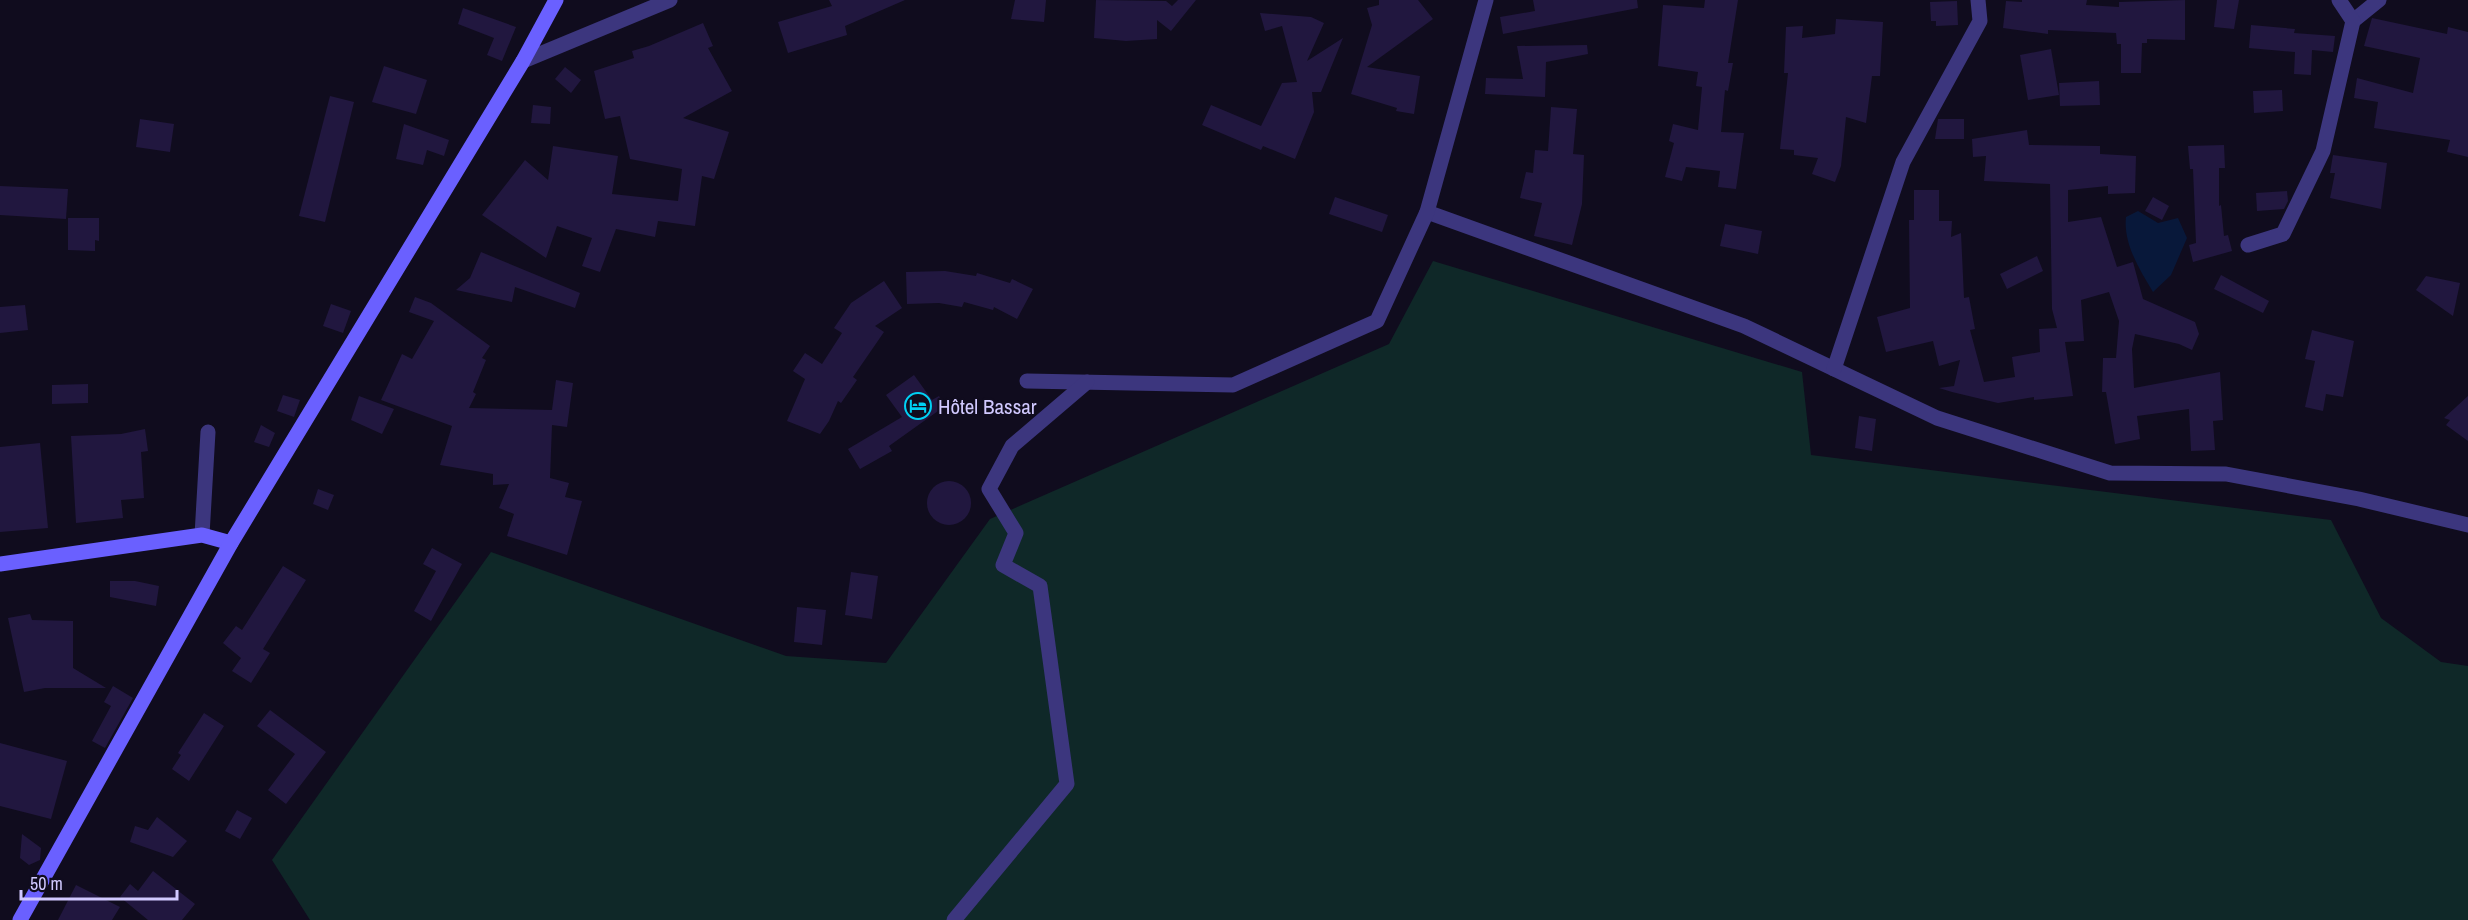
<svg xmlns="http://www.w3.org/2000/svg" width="2468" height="920" font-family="'Archivo Narrow',sans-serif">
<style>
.green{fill:#0f2828}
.water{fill:#08183a}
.building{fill:#21173f}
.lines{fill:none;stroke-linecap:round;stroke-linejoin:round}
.street{stroke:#3c367e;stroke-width:15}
.secondary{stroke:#6a60ff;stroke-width:15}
.labels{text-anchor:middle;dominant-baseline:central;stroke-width:4.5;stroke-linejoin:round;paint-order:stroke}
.poi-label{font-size:21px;fill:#d1c9ff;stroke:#100c1e;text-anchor:start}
</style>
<rect width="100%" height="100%" fill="#100c1e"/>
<polygon class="green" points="1433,261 1802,372 1811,455 2331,520 2381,618 2441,662 2468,666 2468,920 310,920 272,860 491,552 786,656 886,663 990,519 1389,344"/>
<path class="water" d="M2138,211L2158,223L2178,218L2187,238L2171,275L2153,292C2140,270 2123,244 2126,217Z"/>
<g class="building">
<polygon points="829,0 905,0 845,26 847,35 788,53 778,22 832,6"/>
<polygon points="1015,0 1046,0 1044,22 1011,19"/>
<polygon points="1096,0 1166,1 1172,6 1178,0 1196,0 1171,31 1157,20 1157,39 1126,41 1094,38"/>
<polygon points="1379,0 1418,0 1433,19 1367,67 1420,76 1414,114 1396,111 1397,108 1351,94 1372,25 1367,8 1379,5"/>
<polygon points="1533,0 1637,0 1638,8 1503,34 1500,17 1535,11"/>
<polygon points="1705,0 1738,0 1728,63 1733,63 1728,91 1725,90 1721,132 1744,133 1736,189 1718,187 1720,171 1686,167 1682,181 1665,177 1674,143 1669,141 1673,124 1698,130 1702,87 1696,86 1698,72 1658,66 1663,5 1704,8"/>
<polygon points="2022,0 2087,0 2086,5 2119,7 2119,2 2185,0 2185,40 2147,39 2147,43 2142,43 2141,73 2121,73 2121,44 2117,44 2116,33 2048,30 2048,34 2003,28 2006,1 2022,2"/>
<polygon points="2217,0 2239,0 2234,29 2214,27"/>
<polygon points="1957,1 1958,25 1936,26 1936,21 1931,21 1930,2"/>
<polygon points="463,8 516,27 502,61 487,55 494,38 458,24"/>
<polygon points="1260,13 1311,17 1324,23 1307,61 1343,38 1321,92 1312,92 1314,112 1295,159 1263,146 1261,150 1202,125 1211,105 1261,126 1282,83 1297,82 1282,26 1265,31"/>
<polygon points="2372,18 2447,34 2448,27 2468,32 2468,157 2447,152 2450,140 2374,128 2378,102 2354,98 2357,78 2413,93 2420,58 2364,46"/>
<polygon points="1836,19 1883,22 1880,76 1872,76 1866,123 1846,117 1841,166 1835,182 1812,174 1818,158 1794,155 1794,150 1780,149 1788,73 1784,73 1786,27 1803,26 1802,38 1835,34"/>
<polygon points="703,23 713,46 708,48 732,91 683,118 729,132 714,179 702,176 695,226 658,221 655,237 616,229 600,272 582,266 592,238 557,226 546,258 482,215 525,160 548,180 553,146 618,156 612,194 678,201 682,169 630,159 620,116 605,119 594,71 634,58 632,51 649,46"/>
<polygon points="2251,25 2295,29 2294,33 2335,36 2333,52 2312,50 2311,75 2294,74 2295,52 2249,48"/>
<polygon points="1587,45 1588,54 1546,62 1545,97 1485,94 1486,78 1523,79 1517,46"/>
<polygon points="2051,49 2059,95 2028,100 2020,55"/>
<polygon points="384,66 427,80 416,114 372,102"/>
<polygon points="565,67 581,80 571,93 555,79"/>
<polygon points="2099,81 2100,105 2060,106 2059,83"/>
<polygon points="2282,90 2283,111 2254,113 2253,91"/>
<polygon points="330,96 354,102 325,222 299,216"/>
<polygon points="533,105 551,107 550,124 531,123"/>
<polygon points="1551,107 1577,109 1573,154 1584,155 1582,204 1572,245 1534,236 1542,203 1520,198 1526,172 1533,173 1535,150 1548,151"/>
<polygon points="140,119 174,124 170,152 136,147"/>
<polygon points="1938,119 1964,119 1964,139 1935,139"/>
<polygon points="404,124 449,140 444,156 427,150 423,165 396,159"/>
<polygon points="2027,130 2029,145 2100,146 2100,154 2136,156 2135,193 2108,194 2108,186 2068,190 2068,222 2101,217 2117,267 2133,262 2143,299 2195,322 2199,334 2192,350 2179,344 2135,334 2132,349 2134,388 2220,372 2223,420 2213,421 2215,450 2191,451 2189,409 2137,416 2140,439 2115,444 2106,392 2102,392 2103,358 2116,358 2119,321 2109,292 2081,300 2084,341 2065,342 2073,396 2034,400 2034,397 1998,403 1952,392 1939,388 1954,386 1960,360 1939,366 1933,341 1886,352 1877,317 1910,308 1909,220 1914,220 1914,190 1939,190 1939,221 1952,221 1951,237 1961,233 1964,298 1969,297 1975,329 1970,330 1984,382 2015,377 2012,357 2040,352 2039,329 2057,328 2052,309 2050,184 1984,181 1986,156 1973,157 1972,139"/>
<polygon points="2224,145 2225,168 2219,168 2219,206 2221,205 2224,236 2228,235 2232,251 2193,262 2189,245 2196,243 2193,169 2190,169 2188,146"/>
<polygon points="2333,155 2387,163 2381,209 2330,198 2335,173 2330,173"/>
<polygon points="0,186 68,189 66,219 0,215"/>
<polygon points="2287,191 2288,201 2284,209 2257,211 2256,193"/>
<polygon points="1335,197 1388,215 1382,232 1329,214"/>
<polygon points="2153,197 2169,206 2162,220 2145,211"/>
<polygon points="68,218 99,218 99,241 95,240 95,251 68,250"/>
<polygon points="1725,224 1762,231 1758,254 1720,246"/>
<polygon points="481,252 580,293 575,308 515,287 512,302 456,290 470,278"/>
<polygon points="2037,256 2043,271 2007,289 2000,274"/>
<polygon points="945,271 976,276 977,273 1010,283 1012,279 1033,289 1017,319 994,307 993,310 964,302 962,307 939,303 907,304 906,272"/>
<polygon points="2221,275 2269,301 2263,313 2214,289"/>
<polygon points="2426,276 2460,283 2453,316 2416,290"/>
<polygon points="884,281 902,308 875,326 884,332 853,377 857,380 841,403 838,401 829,421 820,434 787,421 805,379 793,371 805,353 822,364 842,333 834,328 851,303"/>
<polygon points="415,297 431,303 490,346 482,358 486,360 473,392 476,394 469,408 552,410 556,380 573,383 567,427 552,425 550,478 569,483 565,497 582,501 567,555 507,536 514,514 499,508 509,484 493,485 493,474 440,465 452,426 381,400 402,354 412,359 434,321 409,312"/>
<polygon points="331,304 351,311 343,333 323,326"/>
<polygon points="25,305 28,330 0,333 0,307"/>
<polygon points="2312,330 2354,341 2343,397 2326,394 2323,411 2305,407 2315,361 2305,359"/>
<polygon points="914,375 932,400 939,396 945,406 889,446 892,451 860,469 848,449 902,417 886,395"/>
<polygon points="88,384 88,403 52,404 52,385"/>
<polygon points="283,395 300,400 294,417 277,411"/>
<polygon points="359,396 394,409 382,434 351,420"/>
<polygon points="2468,396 2468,441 2446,425 2450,420 2444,418"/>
<polygon points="1859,416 1876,419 1872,451 1855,448"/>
<polygon points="261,425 275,433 269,447 254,442"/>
<polygon points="145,429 148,451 141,452 144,498 121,500 123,518 76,523 71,436 121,434"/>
<polygon points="40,443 48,528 0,532 0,447"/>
<circle cx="949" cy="503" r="22"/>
<polygon points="318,489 334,495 328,510 313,504"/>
<polygon points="432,548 462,564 431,621 414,611 436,571 423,564"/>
<polygon points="283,566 306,580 263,649 270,653 251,683 232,671 241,658 223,643 236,626 242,630"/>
<polygon points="851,572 878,576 872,619 845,615"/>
<polygon points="110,581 135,581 159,586 156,606 110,597"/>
<polygon points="797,607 826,610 822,645 794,642"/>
<polygon points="30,614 32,620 73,621 73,668 106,688 45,688 24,692 8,618"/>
<polygon points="113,686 133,698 105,748 92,741 111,706 104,702"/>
<polygon points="270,710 326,752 286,804 268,790 295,754 257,726"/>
<polygon points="204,713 224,726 189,781 172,769 181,755 178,753"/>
<polygon points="0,743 67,761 51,819 0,806"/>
<polygon points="237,810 252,818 240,839 225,831"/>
<polygon points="157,817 187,841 173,857 130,842 135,826 148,830"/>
<polygon points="22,834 41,848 40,860 29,865 20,858"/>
<polygon points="153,871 195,904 182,920 148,920 120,897 130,884 138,891"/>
<polygon points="76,885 120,907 112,920 58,920"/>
</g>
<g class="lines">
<g class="street">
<polyline points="2353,21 2379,0"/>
<polyline points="523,61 670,0"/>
<polyline points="1427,212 1744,326 1937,418 2110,473 2226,474 2359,499 2468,525"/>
<polyline points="2248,245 2283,234 2323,151 2353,21 2339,0"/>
<polyline points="1834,369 1903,162 1980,21 1978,0"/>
<polyline points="1027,381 1233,385 1377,321 1427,212 1486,0"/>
<polyline points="202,535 208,432"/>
<polyline points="954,920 1067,784 1040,586 1003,565 1016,533 989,489 1012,446 1087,382"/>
</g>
<g class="secondary">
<polyline points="0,564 202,535 231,543"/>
<polyline points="20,920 231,543 523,61 556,0"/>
</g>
</g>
<defs>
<symbol id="hotel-ring" viewBox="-11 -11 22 22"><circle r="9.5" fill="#100c1e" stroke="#00d1f4" stroke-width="1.5"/><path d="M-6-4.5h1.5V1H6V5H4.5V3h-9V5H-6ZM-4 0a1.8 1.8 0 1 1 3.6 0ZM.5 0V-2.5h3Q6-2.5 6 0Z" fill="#00d1f4"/></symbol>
</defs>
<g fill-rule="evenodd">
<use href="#hotel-ring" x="903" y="391" width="30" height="30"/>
</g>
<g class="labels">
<g class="poi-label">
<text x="938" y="406">Hôtel Bassar</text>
</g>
</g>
<path d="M21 890v9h156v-9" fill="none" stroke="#d1c9ff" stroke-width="3"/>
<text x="30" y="890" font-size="18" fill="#d1c9ff" stroke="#100c1e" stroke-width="4.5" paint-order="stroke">50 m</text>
</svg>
